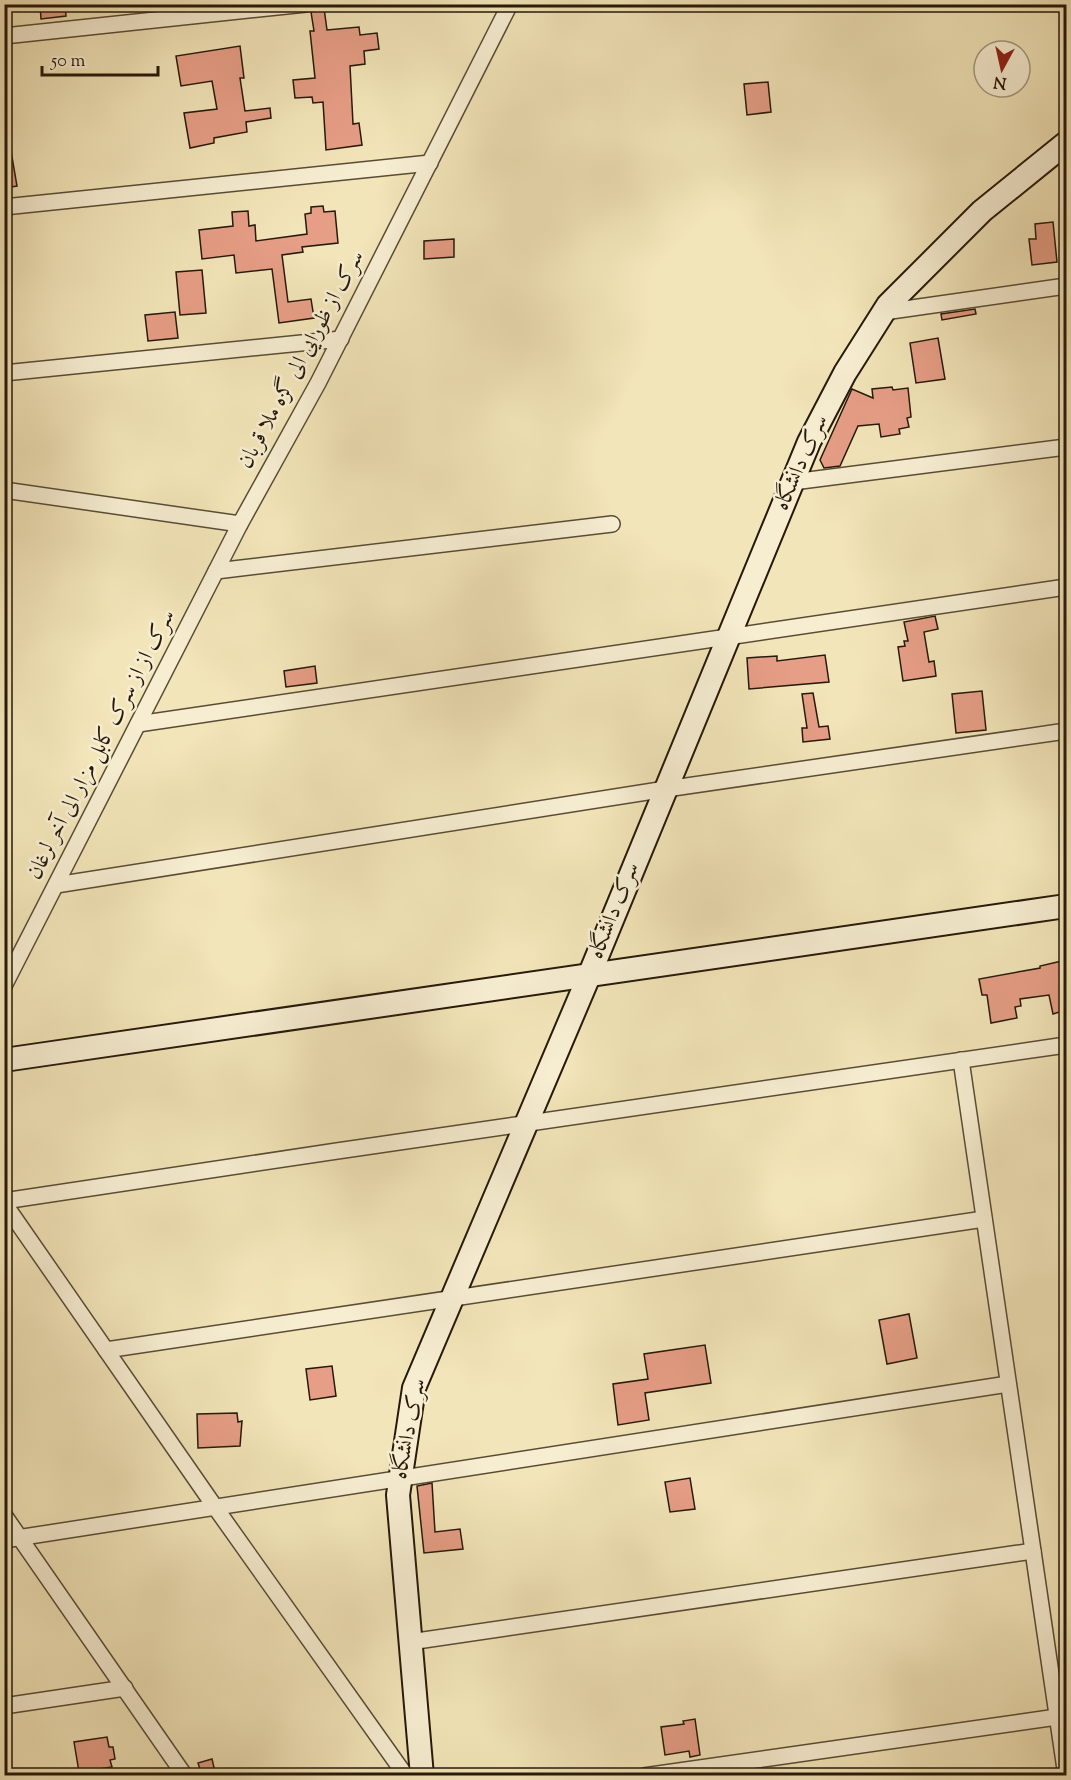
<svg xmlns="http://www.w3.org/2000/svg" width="1071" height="1780" font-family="'Sorts Mill Goudy',Amiri,serif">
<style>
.building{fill:#e69e86;stroke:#261909;stroke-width:1.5}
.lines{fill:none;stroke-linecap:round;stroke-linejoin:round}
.street-casing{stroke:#594c35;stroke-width:18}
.secondary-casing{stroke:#261909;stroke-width:26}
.street{stroke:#f7eed2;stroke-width:15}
.secondary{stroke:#f7eed2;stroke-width:22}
.labels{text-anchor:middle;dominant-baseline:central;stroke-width:5;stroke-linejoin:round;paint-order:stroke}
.street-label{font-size:22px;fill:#261909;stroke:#f7eed2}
</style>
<rect width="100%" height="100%" fill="#f2e5b9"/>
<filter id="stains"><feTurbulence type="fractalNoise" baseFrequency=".00333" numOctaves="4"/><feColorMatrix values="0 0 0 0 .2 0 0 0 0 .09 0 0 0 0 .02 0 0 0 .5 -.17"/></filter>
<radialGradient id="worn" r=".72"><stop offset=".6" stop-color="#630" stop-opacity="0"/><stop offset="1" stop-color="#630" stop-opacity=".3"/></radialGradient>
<g class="building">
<polygon points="40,4 65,4 66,16 41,19"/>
<polygon points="324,8 327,30 359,27 360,35 377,33 379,49 364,51 365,64 350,66 353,124 359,123 362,145 326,150 323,102 313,103 312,97 295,98 293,80 315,78 310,31 314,31 311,12"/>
<polygon points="240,46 244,78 240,78 245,111 270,108 271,118 246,122 247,132 214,138 214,143 190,148 184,113 217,109 212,81 181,86 176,56"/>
<polygon points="768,82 771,112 747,115 744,84"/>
<polygon points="4,151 11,151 17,186 4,188"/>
<polygon points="323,206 324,212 335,211 338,243 302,247 303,252 282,255 288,302 311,299 314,318 279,323 272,269 236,273 234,255 202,259 199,230 233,226 232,212 248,211 249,226 255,225 256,241 307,234 305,214 311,213 311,207"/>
<polygon points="1053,222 1057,262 1032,265 1029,239 1036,239 1035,224"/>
<polygon points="454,239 454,257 424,259 424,241"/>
<polygon points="202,270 206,313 180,315 176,272"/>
<polygon points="975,309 976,314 942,320 941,314"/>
<polygon points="175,312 178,338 148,341 145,315"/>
<polygon points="938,338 945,379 916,383 910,343"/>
<polygon points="892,387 893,390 908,388 911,417 907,418 909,427 899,429 900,434 881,437 879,424 858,426 840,466 824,468 820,460 852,389 873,398 872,389"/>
<polygon points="935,616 938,629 924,632 929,662 934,661 936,676 903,681 898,647 905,646 904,641 908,641 904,622"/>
<polygon points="825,655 829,682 749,689 747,658 777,656 777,661"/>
<polygon points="315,666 317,683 286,687 284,671"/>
<polygon points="982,691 986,730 956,733 952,694"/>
<polygon points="813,693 819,727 828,726 830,739 803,742 802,728 807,728 802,694"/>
<polygon points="1066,960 1066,1010 1053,1014 1049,995 1020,999 1021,1006 1015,1007 1017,1018 991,1023 987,995 982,995 979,979 1040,968 1040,966"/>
<polygon points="909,1314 917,1358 887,1364 879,1320"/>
<polygon points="705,1345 711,1383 645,1393 649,1420 618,1425 613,1384 648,1379 644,1354"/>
<polygon points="332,1366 336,1396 310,1400 306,1369"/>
<polygon points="237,1413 238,1422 242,1421 240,1446 198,1448 197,1414"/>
<polygon points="690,1478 695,1509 670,1512 665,1482"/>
<polygon points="432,1483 435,1532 460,1529 463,1549 424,1553 417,1486"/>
<polygon points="695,1719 700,1755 690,1757 689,1751 665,1755 661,1727 684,1724 683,1721"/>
<polygon points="107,1737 109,1747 113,1747 115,1759 110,1760 112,1767 79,1772 74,1742"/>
<polygon points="212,1759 215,1772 202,1776 198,1763"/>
</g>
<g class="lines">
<defs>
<g id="street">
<polyline points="4,36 306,4"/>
<polyline points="4,207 430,163"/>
<polyline points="884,312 1066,286"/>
<polyline points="4,373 341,339"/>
<polyline points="793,482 1066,447"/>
<polyline points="4,490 240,524"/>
<polyline points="216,571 612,524"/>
<polyline points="138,724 1066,587"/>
<polyline points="56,885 666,789 1066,731"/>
<polyline points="4,986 240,524 318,383 510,4"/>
<polyline points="961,1060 1066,1776"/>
<polyline points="4,1201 337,1151 1066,1045"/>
<polyline points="4,1203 215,1507 406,1776"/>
<polyline points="106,1350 984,1219"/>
<polyline points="4,1515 185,1776"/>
<polyline points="4,1540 1008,1384"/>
<polyline points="410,1642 1033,1551"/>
<polyline points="4,1706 125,1688"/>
<polyline points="644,1776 1057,1717"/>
</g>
<g id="secondary">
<polyline points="4,1060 1066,906"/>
<polyline points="422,1776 398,1495 414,1388 589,976 809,442 845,373 888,305 982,211 1066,143"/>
</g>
</defs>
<use href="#street" class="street-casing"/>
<use href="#secondary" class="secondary-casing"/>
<use href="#street" class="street"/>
<use href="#secondary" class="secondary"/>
</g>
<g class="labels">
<g class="street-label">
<text transform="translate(302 360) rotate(-62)">سرک از ظورایی الی گزه ملا قربان</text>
<text transform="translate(802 463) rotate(-66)">سرک دانشگاه</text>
<text transform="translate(102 745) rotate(-63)">سرک از از سرک کابل مزار الی آخر لرغان</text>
<text transform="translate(615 911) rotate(-68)">سرک دانشگاه</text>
<text transform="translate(410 1429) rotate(-79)">سرک دانشگاه</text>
</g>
</g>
<rect width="1071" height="1780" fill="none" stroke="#f2e5b9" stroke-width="24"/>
<rect x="6" y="6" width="1059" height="1768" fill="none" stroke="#261909" stroke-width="3"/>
<rect x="12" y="12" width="1047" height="1756" fill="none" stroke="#261909" stroke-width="1.5"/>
<g transform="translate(1002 69) rotate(188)"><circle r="28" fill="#f7eed2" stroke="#a39982" stroke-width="1.5"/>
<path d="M0-4.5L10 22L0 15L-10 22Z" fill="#8f2418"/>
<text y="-9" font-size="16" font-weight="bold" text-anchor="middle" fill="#261909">N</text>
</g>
<path d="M42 66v9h116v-9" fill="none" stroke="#261909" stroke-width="3"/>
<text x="51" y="66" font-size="18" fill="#261909" stroke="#f7eed2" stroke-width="4.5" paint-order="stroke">50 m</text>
<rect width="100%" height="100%" filter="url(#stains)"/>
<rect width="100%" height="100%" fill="url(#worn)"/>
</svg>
